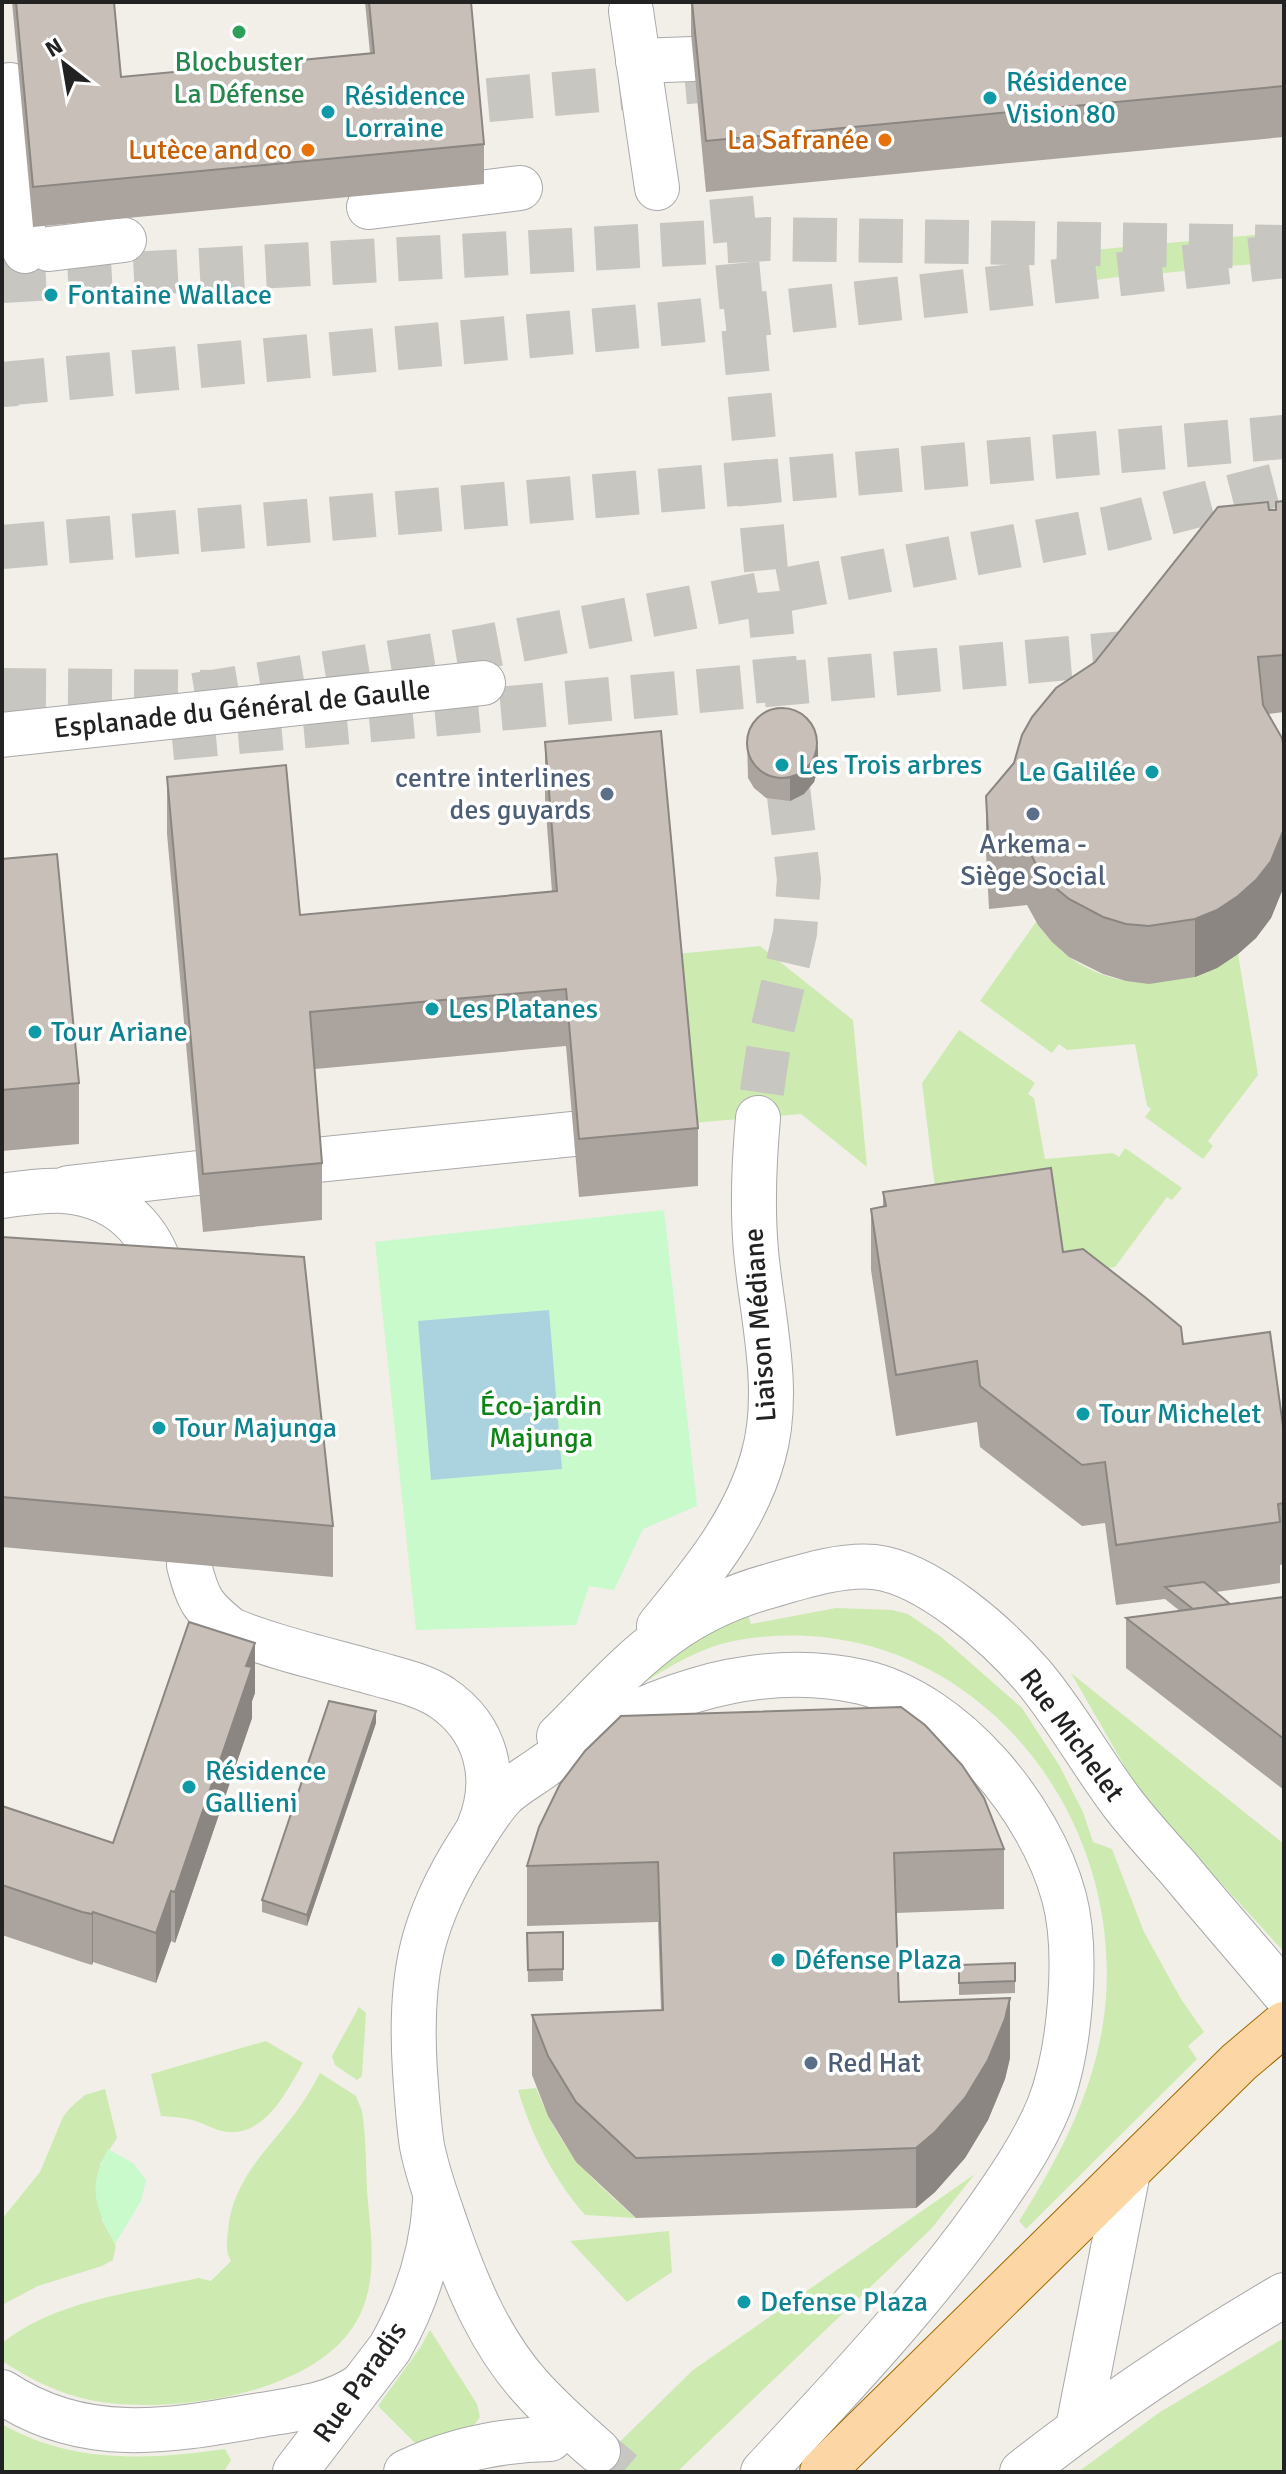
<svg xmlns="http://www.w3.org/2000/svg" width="1286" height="2474" font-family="Signika,sans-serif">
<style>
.grass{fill:#cdebb0}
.park{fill:#c8facc}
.water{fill:#aad3df}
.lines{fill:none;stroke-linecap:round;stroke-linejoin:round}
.minor-tunnel{stroke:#c8c6c1;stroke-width:44;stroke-dasharray:44 22;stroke-linecap:butt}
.major-tunnel{stroke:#c8c6c1;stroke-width:44;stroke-dasharray:44 22;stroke-linecap:butt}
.highway-tunnel{stroke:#c8c6c1;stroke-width:44;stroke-dasharray:44 22;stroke-linecap:butt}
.minor-casing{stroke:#a9a9a9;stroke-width:46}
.major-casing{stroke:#a06b00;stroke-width:46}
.minor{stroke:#fff;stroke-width:44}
.major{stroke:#fcd6a4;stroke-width:44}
.wall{fill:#aba49e}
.shaded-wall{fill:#8b8681}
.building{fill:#c7bfb8;stroke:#8b8681;stroke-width:2}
.leisure-dot{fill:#2e9e5b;stroke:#fff;stroke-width:3}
.culture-dot{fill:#0f9aa8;stroke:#fff;stroke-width:3}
.food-dot{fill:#e8710a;stroke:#fff;stroke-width:3}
.service-dot{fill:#5c6f8a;stroke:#fff;stroke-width:3}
.labels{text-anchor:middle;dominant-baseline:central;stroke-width:7;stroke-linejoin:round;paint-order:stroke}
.leisure-label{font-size:28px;fill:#27864d;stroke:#fff}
.culture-label{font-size:28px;fill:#0d838f;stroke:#fff;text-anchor:start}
.food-label{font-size:28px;fill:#c56008;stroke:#fff;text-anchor:end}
.street-label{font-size:28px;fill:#222;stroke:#fff}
.service-label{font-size:28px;fill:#4e5e75;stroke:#fff;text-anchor:end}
.park-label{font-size:28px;fill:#0c8416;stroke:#fff}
</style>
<rect width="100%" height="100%" fill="#f2efe9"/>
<g class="grass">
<polygon points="1284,232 1284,256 1270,258 1269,263 1229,266 1229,261 1195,265 1194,270 1155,274 1154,267 1124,271 1124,276 1096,280 1093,250"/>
<path d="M1036,922C1085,993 1169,998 1238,954L1258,1075L1208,1141L1213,1146L1203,1159L1145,1117L1151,1109L1147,1106L1135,1044L1067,1050L1059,1044L1052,1053L980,1001Z"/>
<polygon points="760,946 853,1020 867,1167 801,1114 692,1123 676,954"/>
<polygon points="959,1030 1035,1083 1028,1094 1034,1098 1045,1159 1113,1153 1119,1157 1125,1148 1182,1188 1172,1200 1167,1197 1115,1267 1058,1277 942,1244 922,1083"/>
<path d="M836,1608L892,1610L908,1614L940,1636L1022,1708L1059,1765L1083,1812L1093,1842L1112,1849L1144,1932L1181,1999L1204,2032L1188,2046L1197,2059L1026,2229L1019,2221C1063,2152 1100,2080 1106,1997C1120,1792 952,1604 739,1640C691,1648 650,1680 610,1704L636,1679L746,1609L751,1624Z"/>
<polygon points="1071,1673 1284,1844 1284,1952 1141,1795"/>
<polygon points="359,2007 366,2013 362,2076 357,2080 335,2065 332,2056"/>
<path d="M266,2041L303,2063C287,2091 266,2135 228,2132C215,2131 204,2123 192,2120C182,2117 171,2117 161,2116L151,2074Z"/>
<path d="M320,2073L356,2096L362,2111C366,2137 366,2164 367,2190C370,2229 378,2273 362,2310C328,2395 170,2416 90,2400C59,2394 28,2378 2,2361V2343C57,2300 132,2293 199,2278L211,2281L231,2261C225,2252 227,2241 228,2231C232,2177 272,2147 301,2105C308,2095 314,2084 320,2073Z"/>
<path d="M536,2088C562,2152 585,2173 636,2218L585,2215C553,2178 532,2136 518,2090Z"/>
<polygon points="105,2089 117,2138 100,2164 102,2220 116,2246 113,2260 102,2266 38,2286 2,2305 2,2219 40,2172 63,2117 70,2108 85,2095"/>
<polygon points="975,2174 931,2229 677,2472 589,2472 693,2370"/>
<polygon points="669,2231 672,2272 627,2302 570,2241"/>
<polygon points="430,2330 477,2404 480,2417 472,2428 416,2444 378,2406 420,2348"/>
<polygon points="1284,2338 1284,2472 1078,2472 1160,2412"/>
<path d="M2,2424C71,2464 149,2460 225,2449L231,2460L224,2472H2Z"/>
</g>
<g class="park">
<polygon points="664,1210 697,1506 643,1529 614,1590 589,1586 576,1625 416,1630 375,1242"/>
<path d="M108,2149L133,2163L146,2180L141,2201L115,2244C95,2207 87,2187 108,2149Z"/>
</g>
<polygon class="water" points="549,1310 562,1469 431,1480 418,1321"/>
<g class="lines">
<g class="minor-tunnel">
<polyline points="422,106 756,76"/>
<polyline points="725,132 781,730 799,879 795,933 769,1044 758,1118"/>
<polyline points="172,738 1159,650"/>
<polyline points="598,2451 623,2472"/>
</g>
<g class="major-tunnel">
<polyline points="2,281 768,239 1284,247"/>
<polyline points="2,385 17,384"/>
<polyline points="2,690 219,692"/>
<polyline points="195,695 477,648 1110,528 1284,483"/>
</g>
<g class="highway-tunnel">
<polyline points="2,384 696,321 1284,256"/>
<polyline points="2,547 1284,437"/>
</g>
<defs>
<g id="minor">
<polyline points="631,11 657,188"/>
<polyline points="638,61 693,59"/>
<polyline points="2,86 10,85 25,251"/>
<polyline points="369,207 520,188"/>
<polyline points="49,249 124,240"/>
<polyline points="2,735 483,683"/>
<polyline points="316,1160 573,1134"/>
<polyline points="68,1188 198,1173"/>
<path d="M2,1196C23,1193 44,1190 64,1191C127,1196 160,1240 168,1298"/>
<path d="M189,1565C198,1600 202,1607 231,1630C278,1649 329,1660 378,1674C399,1680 422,1685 441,1697C487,1728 499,1778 479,1827"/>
<path d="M659,1626C701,1575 745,1522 763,1457C782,1392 762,1317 756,1251C752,1206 754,1162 758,1118"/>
<path d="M559,1736C595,1701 628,1662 669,1633C701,1610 736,1595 773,1585C804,1576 842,1564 874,1567C928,1573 997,1635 1032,1675C1066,1715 1091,1762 1123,1804C1140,1826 1159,1847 1178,1868C1213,1910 1249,1951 1284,1993"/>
<path d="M2,2392C85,2447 170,2431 261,2415C296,2409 330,2406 360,2386"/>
<polyline points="1078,2428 1128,2172"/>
<path d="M598,2451C574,2430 550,2409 529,2385C491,2342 469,2290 450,2237C440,2207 428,2177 422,2146C418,2121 417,2096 415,2072C409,1978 420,1920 471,1841C480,1827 490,1810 502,1797C513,1785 531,1776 544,1766C634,1701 751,1657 862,1682C954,1703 1040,1808 1064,1897C1079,1953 1070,2052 1049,2106C1033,2145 1008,2181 984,2215C918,2307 840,2389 763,2472"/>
<path d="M295,2472L390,2348C416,2302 432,2253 435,2201"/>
<path d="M406,2472C452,2450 498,2440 550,2439"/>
<path d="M1022,2472C1105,2407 1193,2348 1284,2295"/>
</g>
<polyline id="major" points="822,2472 1239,2062 1284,2024"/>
</defs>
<use href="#minor" class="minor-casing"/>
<use href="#major" class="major-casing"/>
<use href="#minor" class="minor"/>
<use href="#major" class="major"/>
</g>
<g class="wall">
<polygon points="12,2 114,2 121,77 370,53 365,2 471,2 484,144 484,184 33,227"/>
<polygon points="691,2 1284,2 1284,137 706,192 691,34"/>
<polygon points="1284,501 1284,712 1268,714 1284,748 1284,886 1271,918 1256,938 1238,954 1217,968 1195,977 1149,984 1126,981 1103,974 1069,957 1052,942 1038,925 1027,905 989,909 986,853 986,796 1095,662 1269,510 1276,510"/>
<polygon points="747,739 818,768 814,782 804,794 790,801 766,798 754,788 748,778"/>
<polygon points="545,742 698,1128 698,1186 579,1197 566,1046 315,1069 322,1163 322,1220 203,1232 167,834 167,777 300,915 552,892 545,799"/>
<polygon points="2,859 79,1083 79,1144 2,1151"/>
<polygon points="883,1192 1063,1252 1183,1344 1284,1433 1284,1564 1280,1565 1280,1583 1216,1592 1230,1604 1284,1597 1284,1790 1126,1668 1126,1618 1180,1611 1165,1599 1116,1605 1105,1523 1082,1526 980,1447 977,1422 896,1436 871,1270 871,1209 883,1207"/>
<polygon points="2,1237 333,1526 333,1577 2,1547"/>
<polygon points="255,1693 252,1701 252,1718 175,1943 171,1941 156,1983 93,1962 92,1965 82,1962 2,1935 2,1806 113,1843"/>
<polygon points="376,1723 307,1926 262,1912 262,1900"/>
<polygon points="1004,1849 1004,1909 896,1913 899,2002 1010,2058 1005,2079 988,2120 965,2158 935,2192 916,2208 636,2218 576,2162 548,2116 532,2075 532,2015 661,2010 658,1922 527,1926 527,1866"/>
<polygon points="563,1932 563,1981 528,1982 527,1933"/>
<polygon points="1015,1963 1015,1993 959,1995 959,1965"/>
</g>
<g class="shaded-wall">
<polygon points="818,746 818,768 814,782 804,794 790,801 790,778"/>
<polygon points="1284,829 1284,886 1271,918 1256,938 1238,954 1217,968 1195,977 1195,919"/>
<polygon points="255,1643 255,1693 252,1701 252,1718 175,1943 175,1892 246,1666"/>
<polygon points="376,1711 376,1723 307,1926 307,1915"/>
<polygon points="171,1891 171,1941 156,1983 156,1933"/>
<polygon points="93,1912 93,1962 92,1965 92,1914"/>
<polygon points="1010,1998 1010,2058 1005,2079 988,2120 965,2158 935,2192 916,2208 916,2148"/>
</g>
<g class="building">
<polygon points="16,2 114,2 121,77 374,53 369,2 471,2 484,144 33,187"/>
<polygon points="692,2 1284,2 1284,86 706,141"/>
<polygon points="1284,501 1284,655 1258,657 1263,705 1282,738 1284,748 1284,829 1271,861 1256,880 1238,896 1217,910 1195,919 1149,926 1126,924 1103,917 1069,899 1052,885 1038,868 1027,847 989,852 986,796 1014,763 1022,735 1032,717 1056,688 1095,662 1218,507 1268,502 1269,510 1276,510 1276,502"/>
<circle cx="782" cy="743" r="35"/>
<polygon points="661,731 698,1128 579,1139 566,989 310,1012 322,1163 203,1174 167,777 286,765 300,915 557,891 545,742"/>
<polygon points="57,854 79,1083 2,1090 2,859"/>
<polygon points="1051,1168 1063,1252 1083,1249 1146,1298 1181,1327 1183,1344 1270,1332 1284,1433 1284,1503 1278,1504 1280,1522 1116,1545 1105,1462 1082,1465 980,1386 977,1361 896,1375 871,1209 886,1206 883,1192"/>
<polygon points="2,1237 304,1257 333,1526 2,1497"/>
<polygon points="1204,1582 1230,1604 1193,1609 1165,1587"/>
<polygon points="1284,1597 1284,1739 1126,1618"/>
<polygon points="189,1622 255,1643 246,1666 252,1667 175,1892 171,1891 156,1933 93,1912 92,1914 82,1912 2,1885 2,1806 113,1843"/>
<polygon points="329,1701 376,1711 307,1915 262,1900"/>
<polygon points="901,1707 925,1725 962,1765 984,1798 1004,1849 894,1853 899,2002 1010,1998 1005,2019 988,2060 965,2098 935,2132 916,2148 636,2158 576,2102 548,2056 532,2015 663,2010 658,1862 527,1866 539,1827 560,1784 585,1751 621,1716"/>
<polygon points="563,1932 563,1969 528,1970 527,1933"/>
<polygon points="1015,1963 1015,1981 959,1983 959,1965"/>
</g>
<circle class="leisure-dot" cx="239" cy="32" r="8"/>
<g class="culture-dot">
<circle cx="990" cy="98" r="8"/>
<circle cx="328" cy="112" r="8"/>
<circle cx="51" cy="295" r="8"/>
<circle cx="782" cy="765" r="8"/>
<circle cx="1152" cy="772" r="8"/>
<circle cx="432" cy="1009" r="8"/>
<circle cx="35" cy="1032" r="8"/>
<circle cx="1083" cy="1414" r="8"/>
<circle cx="159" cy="1428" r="8"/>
<circle cx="189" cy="1787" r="8"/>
<circle cx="778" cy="1960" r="8"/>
<circle cx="744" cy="2302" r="8"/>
</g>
<g class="food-dot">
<circle cx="885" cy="140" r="8"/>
<circle cx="308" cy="150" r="8"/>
</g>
<g class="service-dot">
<circle cx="607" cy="794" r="8"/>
<circle cx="1033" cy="814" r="8"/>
<circle cx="811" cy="2063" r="8"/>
</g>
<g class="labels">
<g class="leisure-label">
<text x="239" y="62">Blocbuster<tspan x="239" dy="32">La Défense</tspan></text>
</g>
<g class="culture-label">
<text x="1006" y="82">Résidence<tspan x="1006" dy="32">Vision 80</tspan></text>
<text x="344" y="96">Résidence<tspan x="344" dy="32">Lorraine</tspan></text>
<text x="67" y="295">Fontaine Wallace</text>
<text x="798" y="765">Les Trois arbres</text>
<text x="1136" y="772" text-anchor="end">Le Galilée</text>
<text x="448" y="1009">Les Platanes</text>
<text x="51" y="1032">Tour Ariane</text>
<text x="1099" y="1414">Tour Michelet</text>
<text x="175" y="1428">Tour Majunga</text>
<text x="205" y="1771">Résidence<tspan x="205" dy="32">Gallieni</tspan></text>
<text x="794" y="1960">Défense Plaza</text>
<text x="760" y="2302">Defense Plaza</text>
</g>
<g class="food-label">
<text x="869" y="140">La Safranée</text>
<text x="292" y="150">Lutèce and co</text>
</g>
<g class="street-label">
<text transform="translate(242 709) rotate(-6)">Esplanade du Général de Gaulle</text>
<text transform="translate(760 1325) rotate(-94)">Liaison Médiane</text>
<text transform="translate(1072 1735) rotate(54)">Rue Michelet</text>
<text transform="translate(360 2382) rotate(-55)">Rue Paradis</text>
</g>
<g class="service-label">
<text x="591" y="778">centre interlines<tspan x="591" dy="32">des guyards</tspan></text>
<text x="1033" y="844" text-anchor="middle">Arkema -<tspan x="1033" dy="32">Siège Social</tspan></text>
<text x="827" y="2063" text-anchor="start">Red Hat</text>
</g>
<g class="park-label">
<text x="541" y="1406">Éco-jardin<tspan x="541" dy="32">Majunga</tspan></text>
</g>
</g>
<rect width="1286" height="2474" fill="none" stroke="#222222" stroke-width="8"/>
<g transform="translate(64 64) rotate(329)" stroke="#ffffff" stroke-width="6" paint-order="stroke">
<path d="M0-6L14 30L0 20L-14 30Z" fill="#222222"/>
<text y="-12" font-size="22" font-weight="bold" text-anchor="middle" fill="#222222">N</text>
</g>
</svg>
